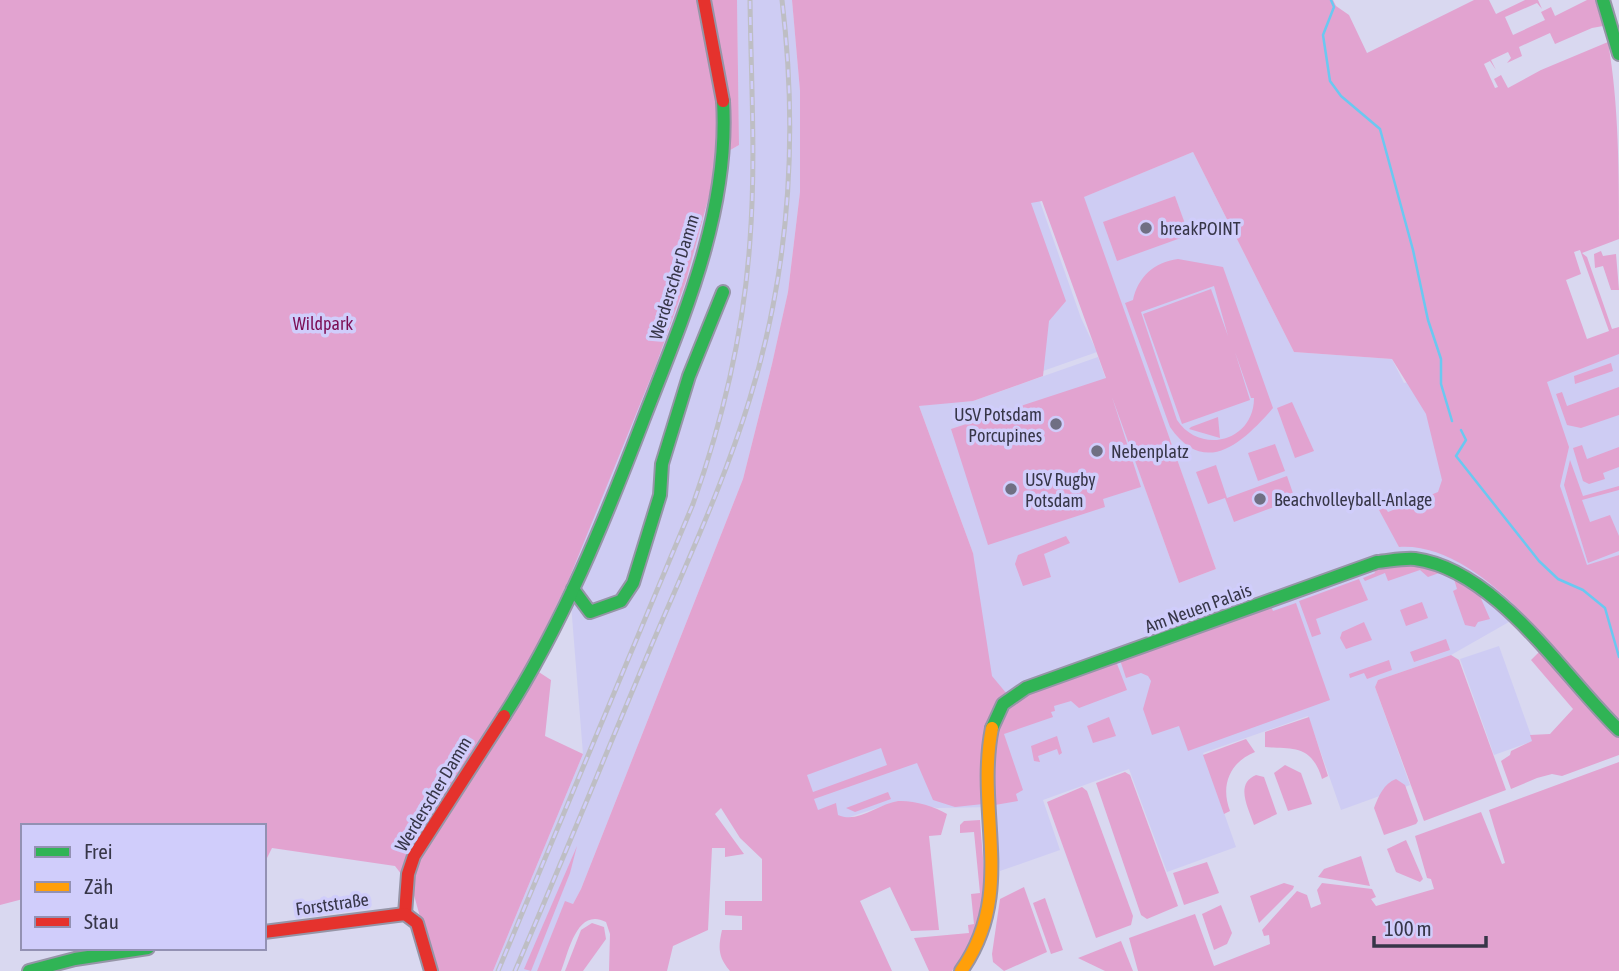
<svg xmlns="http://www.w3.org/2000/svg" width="1619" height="971" font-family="'Asap Condensed',sans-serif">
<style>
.built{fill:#ceccf3}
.green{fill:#e2a3d0;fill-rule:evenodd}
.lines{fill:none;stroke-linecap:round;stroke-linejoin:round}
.stream{stroke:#6bc8f1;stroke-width:2.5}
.fast-casing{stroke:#9695a7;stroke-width:16}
.slow-casing{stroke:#9695a7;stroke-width:16}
.jam-casing{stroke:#9695a7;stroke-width:16}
.fast{stroke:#30b455;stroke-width:12}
.slow{stroke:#ff9f0a;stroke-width:12}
.jam{stroke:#e5322d;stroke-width:12}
.rail-casing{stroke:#bebec4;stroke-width:5}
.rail{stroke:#d0cdfb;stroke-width:2.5;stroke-dasharray:8;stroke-linecap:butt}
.poi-dot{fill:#706f83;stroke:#d0cdfb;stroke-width:2.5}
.labels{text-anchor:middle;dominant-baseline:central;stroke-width:7;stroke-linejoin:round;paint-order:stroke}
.poi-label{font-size:18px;fill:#373648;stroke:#d0cdfb;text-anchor:start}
.street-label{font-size:18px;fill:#373648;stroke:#d0cdfb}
.park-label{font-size:18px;fill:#7c0e55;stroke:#d0cdfb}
</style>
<rect width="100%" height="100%" fill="#d9d8f0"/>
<g class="built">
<polygon points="737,0 792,0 800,91 800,192 788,292 772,364 743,479 581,889 573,904 565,902 537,971 493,971 583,754 569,579 686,281 720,156 739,145"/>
<polygon points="969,0 1081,318 1097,352 955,402 973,401 1098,357 1179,583 1216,569 1083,197 1193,152 1294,352 1392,359 1404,383 1619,338 1619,555 1548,579 1558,594 1451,655 1378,680 1375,687 1410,785 1341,810 1308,716 1203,753 1236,847 1167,872 1129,769 1043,800 1060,850 1000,871 994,807 937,808 898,801 811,830 802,763 973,553 919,406 943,403"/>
<polygon points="1499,646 1533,741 1494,755 1460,659"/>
</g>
<g class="green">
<polygon points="0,0 737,0 739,145 720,156 686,281 656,365 569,579 528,665 551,680 545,736 583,754 493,971 435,971 412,888 395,866 272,848 264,864 264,826 23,826 23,899 0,905"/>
<path d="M792,0H1333L1336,6L1349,15L1367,53L1474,0H1489L1496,14L1525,0H1538L1542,9L1537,3L1505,17L1513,35L1545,20L1541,12L1551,7L1555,16L1587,0H1595L1603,26L1592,28L1555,44L1550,33L1519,47L1522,56L1507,63L1511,58L1508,52L1491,60L1496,70L1490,61L1484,64L1495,88L1498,87L1494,79L1501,75L1508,88L1541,70L1608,42C1619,105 1619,174 1619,239L1582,253L1587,257L1612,329L1619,327V354L1547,382L1569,447L1560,486L1587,565L1619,555V724C1568,667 1483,541 1399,547L1379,510L1384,506L1388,512L1438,492L1442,480L1426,414L1392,359L1294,352L1193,152L1084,197L1216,569L1179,583L1112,397L1141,487L1103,499L1105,507L988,545L951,429L1106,378L1042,201L1031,203L1066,301L1049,321L1043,376L973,401L919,406L973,553L992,676L1007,694L997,705L983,804L955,807L933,800L917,763L814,799L818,810L836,803L838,815C858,824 878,804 898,801C912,800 935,806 947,814L941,835L929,836L939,930L911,931L890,887L860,901L892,971H730C718,957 718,948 722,930H742V916L725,915V901H762V859L740,838L721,808L715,814L744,854L725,857V848H712L708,930L673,946L667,971H609L610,934L606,922C577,907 569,951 561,971H537L565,901L573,904L581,889L743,479L772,364L788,292L800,192V91ZM1580,250L1609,331L1587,339L1566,280L1581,274L1574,252ZM881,748L887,765L813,792L807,775Z"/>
<polygon points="1175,196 1189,235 1117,261 1103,222"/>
<polygon points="1601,251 1603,256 1616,254 1619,290 1611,290 1603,266 1595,268 1594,254"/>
<path d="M1178,259L1223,267L1273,408C1244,441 1206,479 1170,427L1125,303L1133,300C1138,277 1154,262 1178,259ZM1214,286L1228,336L1211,289L1143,314L1182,424L1250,400L1235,352L1251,398H1254C1254,442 1200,455 1177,420L1141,312Z"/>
<polygon points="1611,363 1613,371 1575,384 1574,376"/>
<polygon points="1619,387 1619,415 1581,428 1567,425 1556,394 1562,392 1567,406"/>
<polygon points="1292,402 1314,451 1295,458 1277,408"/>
<polygon points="1218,417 1220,438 1189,429 1191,427"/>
<polygon points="1275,444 1285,471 1258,481 1248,453"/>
<polygon points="1582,445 1587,459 1619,447 1619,467 1603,473 1605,479 1589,484 1583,481 1573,448"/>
<polygon points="1570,460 1583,496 1619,486 1619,490 1582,500 1590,522 1610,515 1619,536 1619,551 1588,563 1564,485"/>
<polygon points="1216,465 1227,498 1287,476 1295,499 1234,522 1225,498 1208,504 1196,472"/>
<polygon points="1066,536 1070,543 1044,554 1051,577 1023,586 1015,564 1018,555"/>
<polygon points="1406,562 1435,568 1439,573 1428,577 1420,570 1388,581 1385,573 1365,581 1363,578 1375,573 1373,567"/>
<polygon points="1359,579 1368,600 1316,619 1321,634 1312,637 1299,601"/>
<polygon points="1454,579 1479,594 1490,619 1478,622 1475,627 1465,625 1453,591 1457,589"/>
<polygon points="1422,602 1428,618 1406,626 1400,610"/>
<polygon points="1296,603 1330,700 1188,751 1179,726 1152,735 1143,709 1151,681 1148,676 1141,673 1126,678 1120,660 1271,606 1273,611"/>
<polygon points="1364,622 1372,640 1346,649 1340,638 1342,632"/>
<polygon points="1446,639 1450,650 1414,662 1410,652"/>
<polygon points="1542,649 1619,737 1619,755 1562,776 1552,774 1537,778 1511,789 1501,761 1510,755 1511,751 1532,741 1530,735 1550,734 1573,709 1531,660"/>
<polygon points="1451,655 1459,660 1506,790 1424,821 1375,687 1378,680"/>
<polygon points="1389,660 1392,670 1367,679 1364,673 1350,678 1349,674"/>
<polygon points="1116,661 1127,690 1079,708 1071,701 1054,706 1055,711 1051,712 1053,717 1004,734 1023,790 1016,794 1018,801 995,805 992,760 995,732 1007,708 1020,696"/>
<polygon points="1109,717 1116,736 1093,743 1087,726"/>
<path d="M1309,717L1328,776L1322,779C1311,742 1290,750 1265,747V732Z"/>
<polygon points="1057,736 1062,753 1059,755 1057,749 1038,756 1040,762 1034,761 1031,746"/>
<path d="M1246,739L1255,752C1230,762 1220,785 1230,811L1224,814L1203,755Z"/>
<polygon points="1619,762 1619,971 1138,971 1129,938 1195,914 1214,966 1270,944 1269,935 1264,936 1262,930 1297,891 1307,895 1311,908 1321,904 1317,890 1322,883 1372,889 1376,897 1371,899 1376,906 1434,889 1431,879 1427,878 1415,836 1481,812 1502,864 1505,863 1489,810"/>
<polygon points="1285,765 1301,773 1312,804 1288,811 1274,773"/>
<polygon points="1125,772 1130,775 1178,906 1147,919 1141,915 1096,783"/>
<path d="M1256,775L1264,777L1277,814L1254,825C1249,809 1234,784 1256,775Z"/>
<path d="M1396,779L1405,785L1418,821L1416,824L1384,835L1374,808C1378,797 1384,783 1396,779Z"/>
<polygon points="1082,787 1087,791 1133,916 1131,925 1096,938 1047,802"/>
<polygon points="888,792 891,799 855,812 846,808"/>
<path d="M980,820C984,880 995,921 952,971H929L914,938L969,933L968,925L974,924L971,894L980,893L974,832L960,833V825L964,821Z"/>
<polygon points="1406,840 1423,879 1420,882 1396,872 1387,849"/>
<polygon points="577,846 570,873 531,971 524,969"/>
<polygon points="1361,856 1370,886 1318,877 1324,869"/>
<polygon points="1207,862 1219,893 1184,905 1173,873"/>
<polygon points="1284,883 1294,886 1293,889 1259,923 1250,896"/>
<polygon points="1024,887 1047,952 1004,971 993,962 992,954 1000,899"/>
<polygon points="1045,898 1063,950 1051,954 1033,903"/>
<polygon points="1221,905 1232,933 1227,944 1214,950 1202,914"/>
<polygon points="592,923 604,927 606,939 583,971 565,971 581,930"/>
<polygon points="1121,941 1133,971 1105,971 1078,958"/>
</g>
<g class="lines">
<g class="stream">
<polyline points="1331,0 1334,7 1323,35 1330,81 1341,96 1380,129 1413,250 1428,320 1441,359 1441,384 1452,421"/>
<polyline points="1461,430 1466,440 1456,456 1539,561 1558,579 1583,590 1605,608 1619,657"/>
</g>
<defs>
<g id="fast">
<polyline points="1603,0 1619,54"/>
<polyline points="573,589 590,612 621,601 633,583 660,495 662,464 689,376 723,292"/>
<path d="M504,716C563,624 605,520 644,418C683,318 730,211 723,101"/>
<path d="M992,728L1003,704L1026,688L1377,562C1389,561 1403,558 1415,559C1497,570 1563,676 1619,730"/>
<polyline points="29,971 75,959 148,948"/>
</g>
<path id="slow" d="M961,971C1017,892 975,814 992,728"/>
<g id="jam">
<polyline points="704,0 723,101"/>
<polyline points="405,914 408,874 414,856 504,716"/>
<polyline points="264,932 405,914 417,923 431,971"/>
</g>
</defs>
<use href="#fast" class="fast-casing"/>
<use href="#slow" class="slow-casing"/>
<use href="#jam" class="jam-casing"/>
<use href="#fast" class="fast"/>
<use href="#slow" class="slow"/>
<use href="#jam" class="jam"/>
<defs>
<g id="rail">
<path d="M498,971L693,504C723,420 744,329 750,240C756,160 751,80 750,0"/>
<path d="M515,971C561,864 605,756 650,649C685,566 724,484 750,398C790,268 798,134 782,0"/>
</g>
</defs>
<use href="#rail" class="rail-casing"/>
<use href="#rail" class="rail"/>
</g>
<g class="poi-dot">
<circle cx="1146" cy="228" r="7"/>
<circle cx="1056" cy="424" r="7"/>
<circle cx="1097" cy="451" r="7"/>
<circle cx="1011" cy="489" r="7"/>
<circle cx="1260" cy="499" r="7"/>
</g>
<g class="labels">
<g class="poi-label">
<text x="1160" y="228">breakPOINT</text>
<text x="1042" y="414" text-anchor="end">USV Potsdam<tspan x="1042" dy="21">Porcupines</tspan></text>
<text x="1111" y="451">Nebenplatz</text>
<text x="1025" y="479">USV Rugby<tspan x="1025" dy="21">Potsdam</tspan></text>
<text x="1274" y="499">Beachvolleyball-Anlage</text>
</g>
<g class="street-label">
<text transform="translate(674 277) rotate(-73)">Werderscher Damm</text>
<text transform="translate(1198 608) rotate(-20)">Am Neuen Palais</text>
<text transform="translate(433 794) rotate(-59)">Werderscher Damm</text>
<text transform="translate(332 904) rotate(-8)">Forststraße</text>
</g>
<g class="park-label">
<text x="323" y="323">Wildpark</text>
</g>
</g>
<rect x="21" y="824" width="245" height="126" fill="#d0cdfb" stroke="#9391b3" stroke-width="2"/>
<rect x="35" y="847" width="35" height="10" fill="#30b455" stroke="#9391b3" stroke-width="2"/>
<text x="84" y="859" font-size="21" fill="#373648">Frei</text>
<rect x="35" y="882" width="35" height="10" fill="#ff9f0a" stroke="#9391b3" stroke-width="2"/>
<text x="84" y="894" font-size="21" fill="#373648">Zäh</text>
<rect x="35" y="917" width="35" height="10" fill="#e5322d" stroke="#9391b3" stroke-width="2"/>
<text x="84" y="929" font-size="21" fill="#373648">Stau</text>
<path d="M1374 936v10h112v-10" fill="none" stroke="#373648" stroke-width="3.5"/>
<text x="1384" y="936" font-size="21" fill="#373648" stroke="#d0cdfb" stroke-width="5" paint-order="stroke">100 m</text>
</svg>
